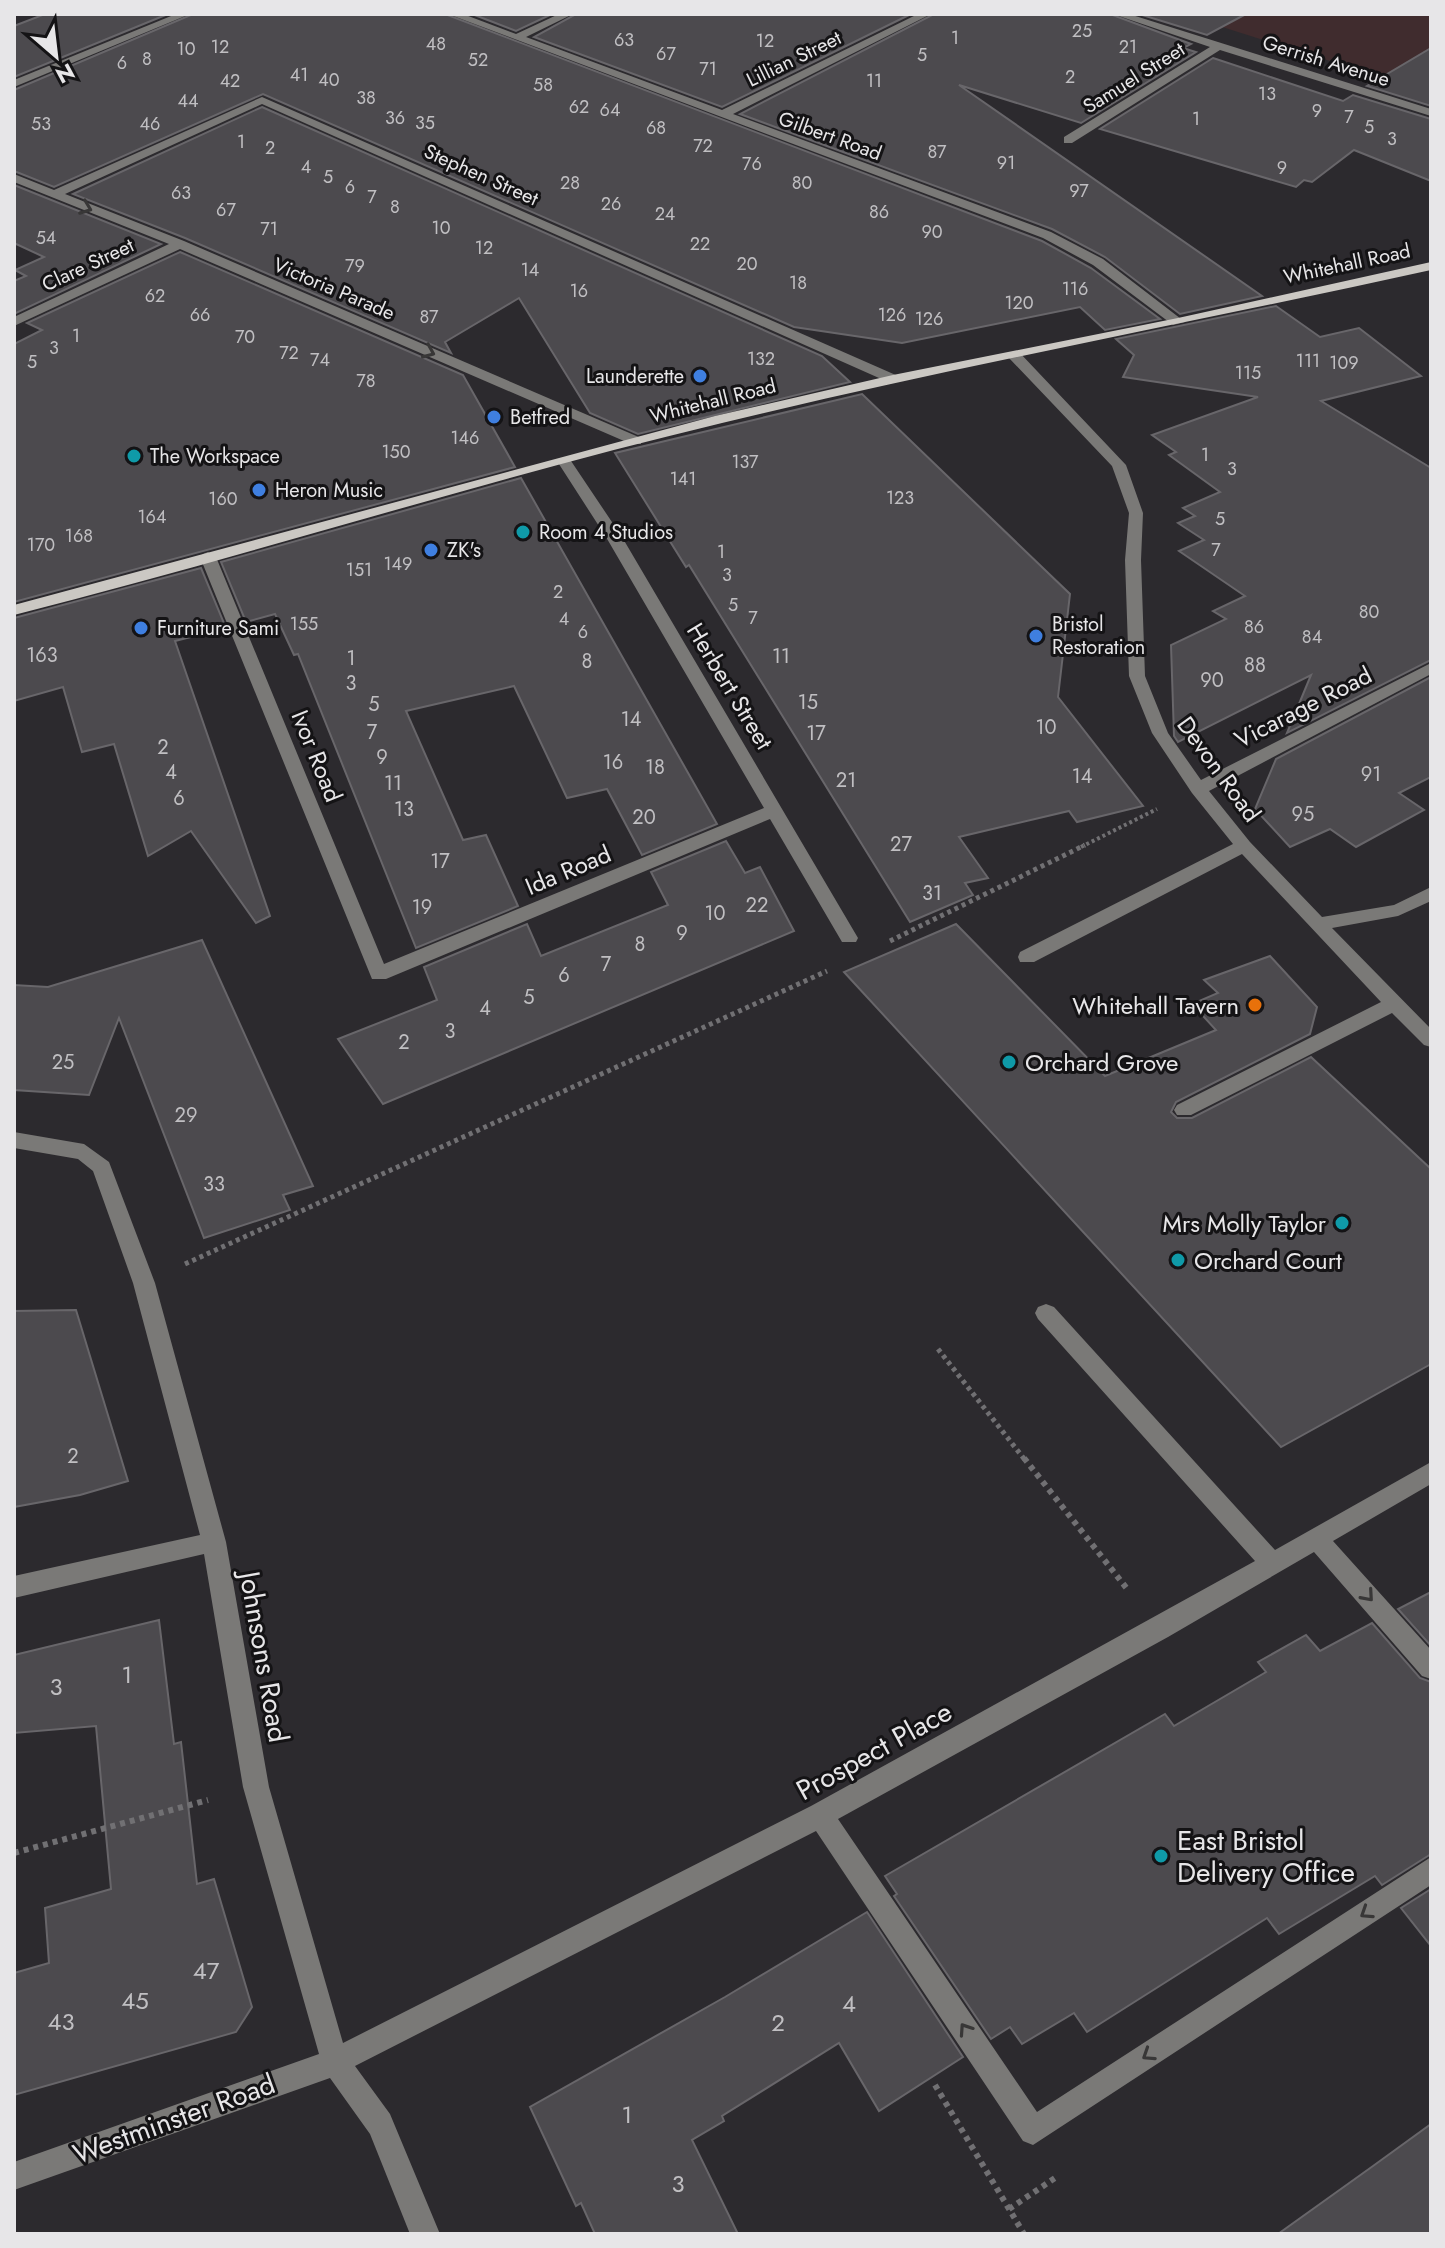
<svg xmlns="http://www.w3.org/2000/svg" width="1445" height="2248" font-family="Jost,sans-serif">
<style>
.commercial{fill:#402c2e}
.building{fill:#4c4a4e;stroke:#68666a;stroke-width:2}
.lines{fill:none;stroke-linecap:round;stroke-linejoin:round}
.path-far2{stroke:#717073;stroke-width:4;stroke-dasharray:3 3;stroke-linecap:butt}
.path-far1{stroke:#717073;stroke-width:5;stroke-dasharray:4 4;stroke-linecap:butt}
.path{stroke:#717073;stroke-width:6;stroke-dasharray:5 5;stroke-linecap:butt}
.minor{fill:#7a7977;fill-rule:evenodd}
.major{fill:#cbc8c3;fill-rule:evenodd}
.oneway{stroke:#383737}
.shop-dot{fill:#3f7fe0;stroke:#141315;stroke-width:3}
.culture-dot{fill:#0f9aa8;stroke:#141315;stroke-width:3}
.food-dot{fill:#e8710a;stroke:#141315;stroke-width:3}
.labels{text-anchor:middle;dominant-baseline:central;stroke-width:6;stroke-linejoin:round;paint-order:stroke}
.far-number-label{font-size:18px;fill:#c0bfc2}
.far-street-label{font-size:20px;fill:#e7e6e8;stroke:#141315}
.far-poi-label{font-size:20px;fill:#e7e6e8;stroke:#141315;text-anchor:start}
.number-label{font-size:20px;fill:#c0bfc2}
.street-label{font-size:24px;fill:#e7e6e8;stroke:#141315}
.poi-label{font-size:24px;fill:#e7e6e8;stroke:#141315;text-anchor:end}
.near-number-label{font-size:24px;fill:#c0bfc2}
.near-street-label{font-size:28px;fill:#e7e6e8;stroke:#141315}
.near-poi-label{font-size:28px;fill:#e7e6e8;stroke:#141315;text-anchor:start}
</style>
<rect width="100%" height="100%" fill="#2c2a2e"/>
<polygon class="commercial" points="1181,14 1431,14 1431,93"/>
<g class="building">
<polygon points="45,14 168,14 14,77 14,26"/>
<polygon points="193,14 445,14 1042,241 1091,268 1160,319 1105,330 1080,307 902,343 794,327 263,94 54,187 14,171 14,90"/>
<polygon points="472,14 552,14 516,31"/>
<polygon points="576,14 911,14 722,107 534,37"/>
<polygon points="934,14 1110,14 1191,44 1183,48 1196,52 1081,123 959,85 1262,296 1180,314 1105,257 1052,229 740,114"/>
<polygon points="1139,14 1246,14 1207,35"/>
<polygon points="1431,48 1431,106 1367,86"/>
<polygon points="1213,58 1343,101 1353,95 1431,119 1431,181 1354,150 1312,182 1304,180 1296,187 1100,129"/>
<polygon points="262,107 822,356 850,382 638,434 590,413 519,298 445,342 451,353 185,238 73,194"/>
<polygon points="14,185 161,244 14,314 14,281 26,276 15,270 44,257 14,243"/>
<polygon points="180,252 463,375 515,467 14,602 14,344 42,330 27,323"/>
<polygon points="1276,306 1320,337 1359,328 1421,376 1321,401 1431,468 1431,660 1287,733 1311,675 1178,742 1174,736 1171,645 1226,619 1213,611 1245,596 1179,551 1204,540 1178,523 1195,516 1183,508 1220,492 1169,455 1176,452 1152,435 1258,397 1123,377 1134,355 1116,339"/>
<polygon points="862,394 1070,594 1058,697 1143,806 1077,822 1069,811 959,837 988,878 965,883 973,895 910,922 689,565 686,567 615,453"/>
<polygon points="521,478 717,824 642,855 607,789 567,798 514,686 406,711 463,840 486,835 518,906 416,948 298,654 294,655 275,614 246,622 221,562"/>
<polygon points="201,568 226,628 175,641 270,916 256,923 191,831 148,856 114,744 82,752 63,687 14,701 14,618"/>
<polygon points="1431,677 1431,777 1399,793 1424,810 1356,847 1330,829 1290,847 1255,809 1276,759"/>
<polygon points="726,841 745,873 760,867 794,931 383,1104 338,1039 437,1000 424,967 527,924 541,956 668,905 651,872"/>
<polygon points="956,924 1105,1076 1216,1030 1192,1004 1218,993 1204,980 1270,956 1317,1007 1310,1034 1176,1102 1171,1112 1177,1118 1192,1118 1311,1057 1431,1169 1431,1364 1281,1447 844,972"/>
<polygon points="202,940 313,1186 283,1195 290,1210 204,1238 119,1018 89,1095 14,1090 14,985 48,987"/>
<polygon points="76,1310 128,1481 80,1495 14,1507 14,1311"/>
<polygon points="1431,1592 1431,1646 1398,1609"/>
<polygon points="159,1620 174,1744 181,1742 197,1884 214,1879 252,2007 236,2032 14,2095 14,1973 49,1963 45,1908 111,1889 96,1726 14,1733 14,1655"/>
<polygon points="1372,1623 1420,1678 1431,1682 1431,1854 1382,1885 1375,1876 1279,1934 1267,1918 1087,2032 1074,2013 1022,2044 1010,2027 991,2039 894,1896 897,1894 885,1876 1165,1714 1174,1726 1266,1672 1258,1662 1306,1635 1320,1651"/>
<polygon points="1431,1889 1431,1946 1401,1908"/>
<polygon points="867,1912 963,2057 879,2111 839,2043 722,2116 724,2121 692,2140 738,2234 595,2234 581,2203 576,2206 530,2107 725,1997"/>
<polygon points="1431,2124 1431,2234 1278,2234 1373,2166"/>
</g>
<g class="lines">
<polyline class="path-far2" points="1081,847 1157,809"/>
<g class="path-far1">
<polyline points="890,941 1085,845"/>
<polyline points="185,1264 827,971"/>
<polyline points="938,1349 1025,1460"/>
</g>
<g class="path">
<polyline points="1024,1458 1128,1590"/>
<polyline points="14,1853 208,1800"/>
<polyline points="935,2085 1024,2234"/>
<polyline points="1009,2209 1058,2176"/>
</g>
<g class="minor">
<polygon points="176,14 190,14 14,87 14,80"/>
<polygon points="448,14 463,14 516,34 559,14 573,14 526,37 722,110 918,14 931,14 733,114 1051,232 1103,259 1185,322 1173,325 1093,265 1043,238"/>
<polygon points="1113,14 1129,14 1431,109 1431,116 1220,50 1072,143 1064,143 1064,137 1210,47"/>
<polygon points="262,97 898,376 900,379 888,382 262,104 65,194 184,241 641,438 641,444 631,444 180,249 14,326 14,317 169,244 14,182 14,174 54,190"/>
<polygon points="1009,352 1019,352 1126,465 1143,513 1141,560 1145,676 1168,733 1201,780 1431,663 1431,674 1209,791 1250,842 1322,917 1394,905 1431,887 1431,901 1398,916 1332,928 1431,1029 1431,1047 1424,1045 1392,1013 1191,1115 1177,1115 1174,1110 1177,1105 1381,1002 1242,854 1034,962 1020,962 1018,957 1020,952 1233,844 1192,793 1152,733 1129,676 1125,560 1129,513 1112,466 1009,358"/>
<polygon points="564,457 569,458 622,537 858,938 856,942 842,942 770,819 386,979 372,979 200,557 203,554 208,552 216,557 384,964 764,808 606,537 557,461"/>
<polygon points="14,1132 84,1144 109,1162 155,1283 226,1542 269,1787 343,2043 811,1806 1255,1561 1038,1319 1035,1313 1038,1307 1046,1304 1054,1307 1275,1550 1431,1462 1431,1484 1333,1541 1431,1650 1431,1679 1422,1676 1314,1552 1168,1637 838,1819 1037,2112 1431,1857 1431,1885 1033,2145 1023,2141 816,1831 355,2066 390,2114 440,2234 410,2234 370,2134 330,2078 14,2190 14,2162 319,2054 243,1787 204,1554 14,1598 14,1576 200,1535 133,1283 93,1171 78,1159 14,1148"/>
</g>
<path class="major" d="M1431,262V270C1195,322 957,366 722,423C484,480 251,555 14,615V605L715,416L893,375L1178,318Z"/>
</g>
<defs><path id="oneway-chevron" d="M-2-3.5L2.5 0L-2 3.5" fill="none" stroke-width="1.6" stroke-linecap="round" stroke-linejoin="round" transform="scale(2)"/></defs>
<g class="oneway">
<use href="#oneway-chevron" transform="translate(86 208) rotate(21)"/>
<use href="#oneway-chevron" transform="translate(429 352) rotate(23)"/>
<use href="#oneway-chevron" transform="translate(1368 1596) rotate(49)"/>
<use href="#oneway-chevron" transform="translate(1366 1913) rotate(147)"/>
<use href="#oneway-chevron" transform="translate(965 2029) rotate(-124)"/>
<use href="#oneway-chevron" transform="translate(1148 2055) rotate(147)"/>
</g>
<g class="shop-dot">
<circle cx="700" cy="376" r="8"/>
<circle cx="494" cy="417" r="8"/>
<circle cx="259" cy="490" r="8"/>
<circle cx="431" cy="550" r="8"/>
<circle cx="141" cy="628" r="8"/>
<circle cx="1036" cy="636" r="8"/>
</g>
<g class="culture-dot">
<circle cx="134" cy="456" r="8"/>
<circle cx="523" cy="532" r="8"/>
<circle cx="1009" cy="1062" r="8"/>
<circle cx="1342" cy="1223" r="8"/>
<circle cx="1178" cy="1260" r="8"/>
<circle cx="1161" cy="1856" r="8"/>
</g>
<circle class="food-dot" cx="1255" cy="1005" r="8"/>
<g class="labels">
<g class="far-number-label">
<text x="1082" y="31">25</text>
<text x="955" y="38">1</text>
<text x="624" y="40">63</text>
<text x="765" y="41">12</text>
<text x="436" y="44">48</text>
<text x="220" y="47">12</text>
<text x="1128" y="47">21</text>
<text x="186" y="49">10</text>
<text x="666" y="54">67</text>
<text x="922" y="55">5</text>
<text x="147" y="59">8</text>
<text x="478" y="60">52</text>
<text x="122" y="63">6</text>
<text x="708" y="69">71</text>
<text x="299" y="75">41</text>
<text x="1070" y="77">2</text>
<text x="329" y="80">40</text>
<text x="230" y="81">42</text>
<text x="874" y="81">11</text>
<text x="543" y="85">58</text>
<text x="1267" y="94">13</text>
<text x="366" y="98">38</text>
<text x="188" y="101">44</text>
<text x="579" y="107">62</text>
<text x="610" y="110">64</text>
<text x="1317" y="111">9</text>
<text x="1349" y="117">7</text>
<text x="395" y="118">36</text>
<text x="1196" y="119">1</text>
<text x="425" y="123">35</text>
<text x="41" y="124">53</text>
<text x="150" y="124">46</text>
<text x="1369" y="127">5</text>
<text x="656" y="128">68</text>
<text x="1392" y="139">3</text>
<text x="241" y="142">1</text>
<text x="703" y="146">72</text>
<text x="270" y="148">2</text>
<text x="937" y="152">87</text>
<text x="1006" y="163">91</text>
<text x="752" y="164">76</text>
<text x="306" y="167">4</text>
<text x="1282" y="168">9</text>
<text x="328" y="177">5</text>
<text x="570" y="183">28</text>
<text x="802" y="183">80</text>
<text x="350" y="187">6</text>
<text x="1079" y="191">97</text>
<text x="181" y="193">63</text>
<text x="372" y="197">7</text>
<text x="611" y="204">26</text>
<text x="395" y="207">8</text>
<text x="226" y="210">67</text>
<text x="879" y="212">86</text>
<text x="665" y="214">24</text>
<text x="441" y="228">10</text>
<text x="269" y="229">71</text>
<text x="932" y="232">90</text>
<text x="46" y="238">54</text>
<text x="700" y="244">22</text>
<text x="484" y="248">12</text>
<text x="747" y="264">20</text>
<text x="355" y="266">79</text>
<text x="530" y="270">14</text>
<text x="798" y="283">18</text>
<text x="1075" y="289">116</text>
<text x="579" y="291">16</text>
<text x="155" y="296">62</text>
<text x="1019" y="303">120</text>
<text x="200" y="315">66</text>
<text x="892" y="315">126</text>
<text x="429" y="317">87</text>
<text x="929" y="319">126</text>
<text x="76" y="336">1</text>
<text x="245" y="337">70</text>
<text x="54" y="348">3</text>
<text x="289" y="353">72</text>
<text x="761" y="359">132</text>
<text x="320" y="360">74</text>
<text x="1308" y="361">111</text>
<text x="32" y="362">5</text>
<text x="1344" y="363">109</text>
<text x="1248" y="373">115</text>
<text x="366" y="381">78</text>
<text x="465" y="438">146</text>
<text x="396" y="452">150</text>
<text x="1205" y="455">1</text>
<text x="745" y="462">137</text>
<text x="1232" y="469">3</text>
<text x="683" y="479">141</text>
<text x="900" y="498">123</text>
<text x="223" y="499">160</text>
<text x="152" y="517">164</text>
<text x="1220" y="519">5</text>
<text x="79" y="536">168</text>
<text x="41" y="545">170</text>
<text x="1216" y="550">7</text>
<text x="721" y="552">1</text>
<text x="398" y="564">149</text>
<text x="359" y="570">151</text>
<text x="727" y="575">3</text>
<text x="558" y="592">2</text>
<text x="733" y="605">5</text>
<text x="1369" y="612">80</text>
<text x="753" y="618">7</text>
<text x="564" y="619">4</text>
<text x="304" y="624">155</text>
<text x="1254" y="627">86</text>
<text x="583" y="632">6</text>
<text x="1312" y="637">84</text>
</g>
<g class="far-street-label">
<text transform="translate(794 59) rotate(-26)">Lillian Street</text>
<text transform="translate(1326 61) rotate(17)">Gerrish Avenue</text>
<text transform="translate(1134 78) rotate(-32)">Samuel Street</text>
<text transform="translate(830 136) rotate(20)">Gilbert Road</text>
<text transform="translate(481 175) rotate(24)">Stephen Street</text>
<text transform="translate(1347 264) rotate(-12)">Whitehall Road</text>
<text transform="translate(88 265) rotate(-25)">Clare Street</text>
<text transform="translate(334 289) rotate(23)">Victoria Parade</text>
<text transform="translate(713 401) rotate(-14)">Whitehall Road</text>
</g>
<g class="far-poi-label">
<text x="684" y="376" text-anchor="end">Launderette</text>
<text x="510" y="417">Betfred</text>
<text x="150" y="456">The Workspace</text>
<text x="275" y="490">Heron Music</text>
<text x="539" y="532">Room 4 Studios</text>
<text x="447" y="550">ZK's</text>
<text x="1052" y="624">Bristol<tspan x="1052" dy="23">Restoration</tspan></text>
<text x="157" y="628">Furniture Sami</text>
</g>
<g class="number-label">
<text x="42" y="655">163</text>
<text x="781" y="656">11</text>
<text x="351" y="658">1</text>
<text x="587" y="661">8</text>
<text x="1255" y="665">88</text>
<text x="1212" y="680">90</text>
<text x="351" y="683">3</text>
<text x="808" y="702">15</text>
<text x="374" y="704">5</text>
<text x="631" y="719">14</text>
<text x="1046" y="727">10</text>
<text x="372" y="732">7</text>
<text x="816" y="733">17</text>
<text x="163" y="747">2</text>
<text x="382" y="757">9</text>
<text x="613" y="762">16</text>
<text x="655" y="767">18</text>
<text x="171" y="772">4</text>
<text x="1371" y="774">91</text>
<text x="1082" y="776">14</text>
<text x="846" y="780">21</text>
<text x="393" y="783">11</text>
<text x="179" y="798">6</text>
<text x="404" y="809">13</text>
<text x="1303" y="814">95</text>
<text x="644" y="817">20</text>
<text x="901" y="844">27</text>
<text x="440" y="861">17</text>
<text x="932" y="893">31</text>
<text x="757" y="905">22</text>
<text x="422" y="907">19</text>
<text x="715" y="913">10</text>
<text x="682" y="933">9</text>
<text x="640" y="944">8</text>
<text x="606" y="964">7</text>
<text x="564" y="975">6</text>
<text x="529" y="997">5</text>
<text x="485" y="1008">4</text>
<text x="450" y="1031">3</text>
<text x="404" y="1042">2</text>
<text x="63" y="1062">25</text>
<text x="186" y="1115">29</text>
<text x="214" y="1184">33</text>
<text x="73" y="1456">2</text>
</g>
<g class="street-label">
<text transform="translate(730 686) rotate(59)">Herbert Street</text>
<text transform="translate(1303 707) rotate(-27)">Vicarage Road</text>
<text transform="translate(317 756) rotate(68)">Ivor Road</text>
<text transform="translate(1219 769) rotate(54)">Devon Road</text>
<text transform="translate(568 870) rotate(-23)">Ida Road</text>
</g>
<g class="poi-label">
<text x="1239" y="1005">Whitehall Tavern</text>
<text x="1025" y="1062" text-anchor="start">Orchard Grove</text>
<text x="1326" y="1223">Mrs Molly Taylor</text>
<text x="1194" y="1260" text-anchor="start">Orchard Court</text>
</g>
<g class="near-number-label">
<text x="127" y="1674">1</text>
<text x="56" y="1686">3</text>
<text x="206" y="1970">47</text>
<text x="135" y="2000">45</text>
<text x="849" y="2003">4</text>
<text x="61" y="2021">43</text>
<text x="778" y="2022">2</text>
<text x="627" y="2114">1</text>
<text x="678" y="2183">3</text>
</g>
<g class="near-street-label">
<text transform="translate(264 1657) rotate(80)">Johnsons Road</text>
<text transform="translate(874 1751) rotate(-29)">Prospect Place</text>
<text transform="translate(174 2119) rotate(-20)">Westminster Road</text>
</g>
<g class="near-poi-label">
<text x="1177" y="1840">East Bristol<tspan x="1177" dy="32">Delivery Office</tspan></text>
</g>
</g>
<rect width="1445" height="2248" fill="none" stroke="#e7e6e8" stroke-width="32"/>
<g transform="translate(56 56) rotate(152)" stroke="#141315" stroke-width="6" paint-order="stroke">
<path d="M0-6L14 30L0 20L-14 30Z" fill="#e7e6e8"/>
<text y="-12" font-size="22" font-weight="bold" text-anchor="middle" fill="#e7e6e8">N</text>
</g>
</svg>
